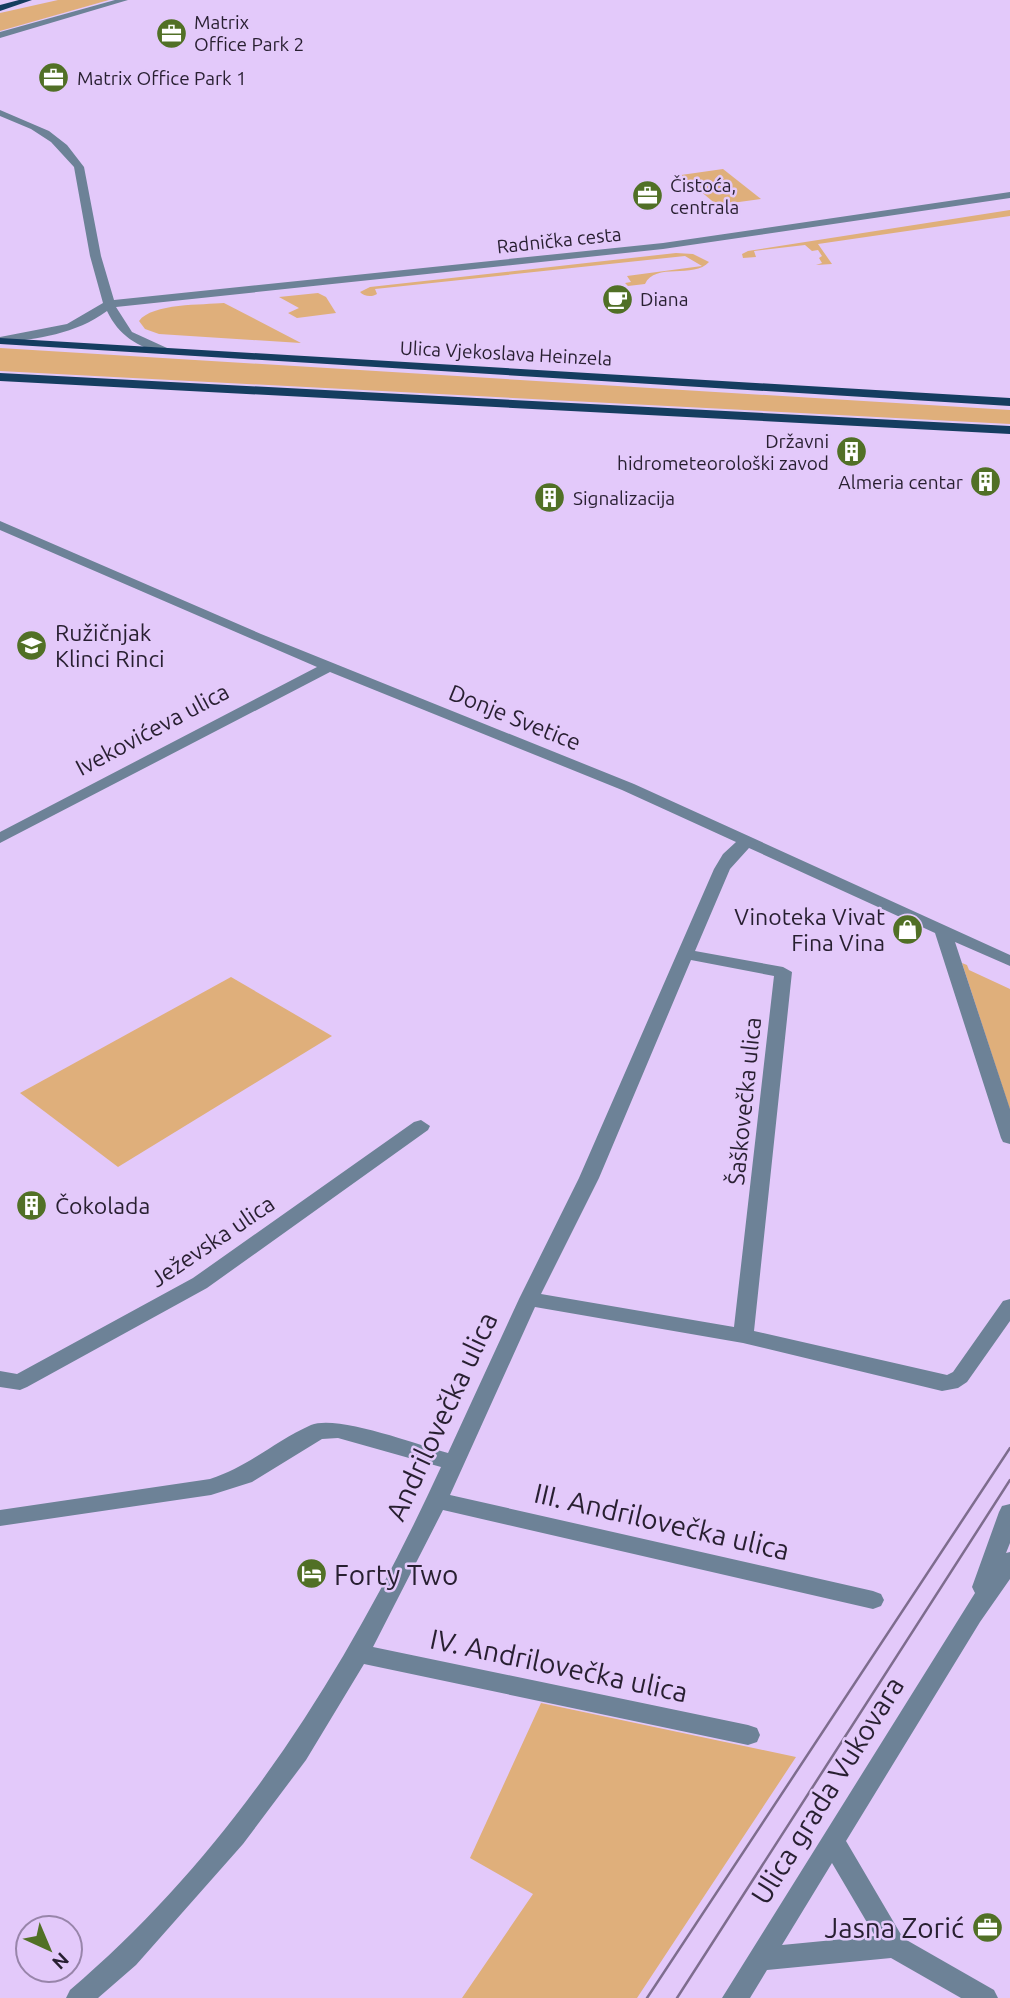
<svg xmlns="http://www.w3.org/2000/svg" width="1010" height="1998" font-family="Ubuntu,sans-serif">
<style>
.green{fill:#dfaf7b}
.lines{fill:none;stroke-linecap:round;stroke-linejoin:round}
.minor{fill:#6d8297;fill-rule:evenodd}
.major{fill:#153d60;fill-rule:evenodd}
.tram{stroke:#7e6d8e;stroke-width:2.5}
.labels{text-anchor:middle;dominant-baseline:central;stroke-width:5;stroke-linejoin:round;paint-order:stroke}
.far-poi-label{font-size:19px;fill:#281f31;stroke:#e3c9fa;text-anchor:start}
.far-street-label{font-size:19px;fill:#281f31;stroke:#e3c9fa}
.poi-label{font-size:23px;fill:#281f31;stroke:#e3c9fa;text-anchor:start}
.street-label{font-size:23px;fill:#281f31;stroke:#e3c9fa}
.near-street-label{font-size:28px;fill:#281f31;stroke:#e3c9fa}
.near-poi-label{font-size:28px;fill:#281f31;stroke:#e3c9fa;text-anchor:start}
</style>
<rect width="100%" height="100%" fill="#e3c9fa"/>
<g class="green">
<polygon points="58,0 109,0 0,31 0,13"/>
<polygon points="723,169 761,199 717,205 681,175"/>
<polygon points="1010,210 1010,216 818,244 832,264 816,265 822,263 819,258 822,256 818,250 812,251 805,245 754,251 756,257 743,258 742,254 748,251"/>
<path d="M676,253L693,254L709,262C694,279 655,262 645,284L628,286L625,283L631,282L627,276L702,266L685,256L375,289L377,294C373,297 364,297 360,292L370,287Z"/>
<polygon points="318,293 326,297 336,313 297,318 288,313 299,308 279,297"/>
<path d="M224,303L301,343L159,334L145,329L139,321C152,303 203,305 224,303Z"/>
<polygon points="0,348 1010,410 1010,424 0,371"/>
<polygon points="962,963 967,965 969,970 1010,989 1010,1110"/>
<polygon points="231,977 332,1036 118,1167 20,1093"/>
<polygon points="541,1703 796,1757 637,1998 462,1998 533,1894 470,1858"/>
</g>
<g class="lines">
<g class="minor">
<polygon points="115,0 128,0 0,38 0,32"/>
<path d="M0,110L49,131L67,145L84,167L101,256L114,300L663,243L1010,192V198L663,249L116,307L132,332L167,348L169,350L163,354C137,346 119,336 107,311C76,334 37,339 0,343V337L67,324L103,303L90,256L74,167L51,142L31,129L0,116Z"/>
<path d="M0,521L261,634L634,784L1010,955V966L955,942L1010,1109V1144L1003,1142L1001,1138L935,933L749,848L730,869L695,951L783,967L792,972L754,1331L947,1375L953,1372L1003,1301L1010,1299V1321L967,1382L958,1388L942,1391L743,1343L535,1307L450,1495L873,1591L881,1594L884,1600L881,1606L873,1609L443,1510L373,1647L748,1725L757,1728L760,1735L757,1742L748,1745L364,1664L306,1760L243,1844L136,1965L98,1998H66L70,1990C236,1849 351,1663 441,1467L338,1438L322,1439L252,1482L211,1495L0,1526V1510L210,1479C250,1466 275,1441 311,1425C337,1414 418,1445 448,1453L519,1299L579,1178L714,869L723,854L736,842L622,790L330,672L0,843V832L317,667L0,530ZM691,960L774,976L734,1327L541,1294L599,1178Z"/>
<polygon points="421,1120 430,1126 428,1130 207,1288 27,1387 20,1390 0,1387 0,1371 17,1374 193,1278 414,1122"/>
<path d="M1010,1504V1543L1006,1553L1010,1552V1579L980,1622L846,1841L903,1938L994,1990L998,1998H961L891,1958L767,1970L750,1998H722L975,1593L972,1587L999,1512L1002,1506ZM832,1863L875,1936L782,1945Z"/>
</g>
<g class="major">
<polygon points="19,0 32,0 0,11 0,5"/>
<polygon points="0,338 1010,398 1010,406 0,344"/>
<polygon points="0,373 1010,426 1010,434 0,381"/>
</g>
<g class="tram">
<polyline points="647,1998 1010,1448"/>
<polyline points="677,1998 1010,1480"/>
</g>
</g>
<defs>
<symbol id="office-disc" viewBox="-11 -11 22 22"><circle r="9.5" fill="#517026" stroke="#e3c9fa"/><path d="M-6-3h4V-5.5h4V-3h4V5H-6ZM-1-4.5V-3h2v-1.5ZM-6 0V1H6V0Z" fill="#fff"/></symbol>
<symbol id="cafe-disc" viewBox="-11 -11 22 22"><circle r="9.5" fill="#517026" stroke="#e3c9fa"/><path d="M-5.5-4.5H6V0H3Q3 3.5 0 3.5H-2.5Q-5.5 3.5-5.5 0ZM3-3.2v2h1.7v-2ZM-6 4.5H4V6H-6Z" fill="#fff"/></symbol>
<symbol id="building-disc" viewBox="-11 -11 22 22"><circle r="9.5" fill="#517026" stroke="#e3c9fa"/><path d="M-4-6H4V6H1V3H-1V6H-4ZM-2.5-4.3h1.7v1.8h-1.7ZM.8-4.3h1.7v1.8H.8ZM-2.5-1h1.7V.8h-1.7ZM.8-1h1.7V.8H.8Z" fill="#fff"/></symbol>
<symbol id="school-disc" viewBox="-11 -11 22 22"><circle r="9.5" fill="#517026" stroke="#e3c9fa"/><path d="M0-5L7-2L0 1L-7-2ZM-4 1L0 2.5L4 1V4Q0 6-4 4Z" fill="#fff"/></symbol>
<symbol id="shop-disc" viewBox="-11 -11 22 22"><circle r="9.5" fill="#517026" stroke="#e3c9fa"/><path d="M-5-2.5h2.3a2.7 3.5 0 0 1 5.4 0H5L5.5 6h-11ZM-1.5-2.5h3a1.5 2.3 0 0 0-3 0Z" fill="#fff"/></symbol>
<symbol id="hotel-disc" viewBox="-11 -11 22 22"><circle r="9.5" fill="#517026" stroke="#e3c9fa"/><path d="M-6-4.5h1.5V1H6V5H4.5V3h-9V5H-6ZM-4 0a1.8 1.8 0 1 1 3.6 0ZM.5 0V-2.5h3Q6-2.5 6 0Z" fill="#fff"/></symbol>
</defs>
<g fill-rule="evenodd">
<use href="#office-disc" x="154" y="16" width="35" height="35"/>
<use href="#office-disc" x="36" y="60" width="35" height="35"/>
<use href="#office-disc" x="630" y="178" width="35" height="35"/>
<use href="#cafe-disc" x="600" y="282" width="35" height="35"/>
<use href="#building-disc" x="834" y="434" width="35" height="35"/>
<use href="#building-disc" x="968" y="464" width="35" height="35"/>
<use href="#building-disc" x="532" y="480" width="35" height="35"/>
<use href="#school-disc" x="14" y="628" width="35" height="35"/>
<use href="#shop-disc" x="890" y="912" width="35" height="35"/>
<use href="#building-disc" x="14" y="1188" width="35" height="35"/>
<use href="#hotel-disc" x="294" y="1556" width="35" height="35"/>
<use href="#office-disc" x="970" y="1910" width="35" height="35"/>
</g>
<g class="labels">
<g class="far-poi-label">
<text x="194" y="22">Matrix<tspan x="194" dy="22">Office Park 2</tspan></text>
<text x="77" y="78">Matrix Office Park 1</text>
<text x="670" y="185">Čistoća,<tspan x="670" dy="22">centrala</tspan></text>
<text x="640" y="299">Diana</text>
<text x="829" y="441" text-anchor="end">Državni<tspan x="829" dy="22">hidrometeorološki zavod</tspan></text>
<text x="963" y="482" text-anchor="end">Almeria centar</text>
<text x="573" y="498">Signalizacija</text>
</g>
<g class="far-street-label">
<text transform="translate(559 240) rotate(-6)">Radnička cesta</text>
<text transform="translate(506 353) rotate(3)">Ulica Vjekoslava Heinzela</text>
</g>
<g class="poi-label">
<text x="55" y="632">Ružičnjak<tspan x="55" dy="26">Klinci Rinci</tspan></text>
<text x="885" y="916" text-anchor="end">Vinoteka Vivat<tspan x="885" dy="26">Fina Vina</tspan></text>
<text x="55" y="1205">Čokolada</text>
</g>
<g class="street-label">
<text transform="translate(515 717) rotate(22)">Donje Svetice</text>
<text transform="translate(152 729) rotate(-28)">Ivekovićeva ulica</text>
<text transform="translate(744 1101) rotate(-84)">Šaškovečka ulica</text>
<text transform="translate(212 1241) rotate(-34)">Ježevska ulica</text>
</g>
<g class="near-street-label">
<text transform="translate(441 1416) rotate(-65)">Andrilovečka ulica</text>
<text transform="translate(662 1521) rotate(13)">III. Andrilovečka ulica</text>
<text transform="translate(559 1665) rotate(12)">IV. Andrilovečka ulica</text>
<text transform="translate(827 1790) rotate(-58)">Ulica grada Vukovara</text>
</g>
<g class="near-poi-label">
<text x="334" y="1574">Forty Two</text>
<text x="964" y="1927" text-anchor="end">Jasna Zorić</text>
</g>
</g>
<g transform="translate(49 1949) rotate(136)"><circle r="33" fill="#e3c9fa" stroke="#9885aa" stroke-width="2"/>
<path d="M0-5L12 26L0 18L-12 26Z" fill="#517026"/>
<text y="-10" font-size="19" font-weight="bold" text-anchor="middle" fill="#281f31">N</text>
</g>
</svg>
